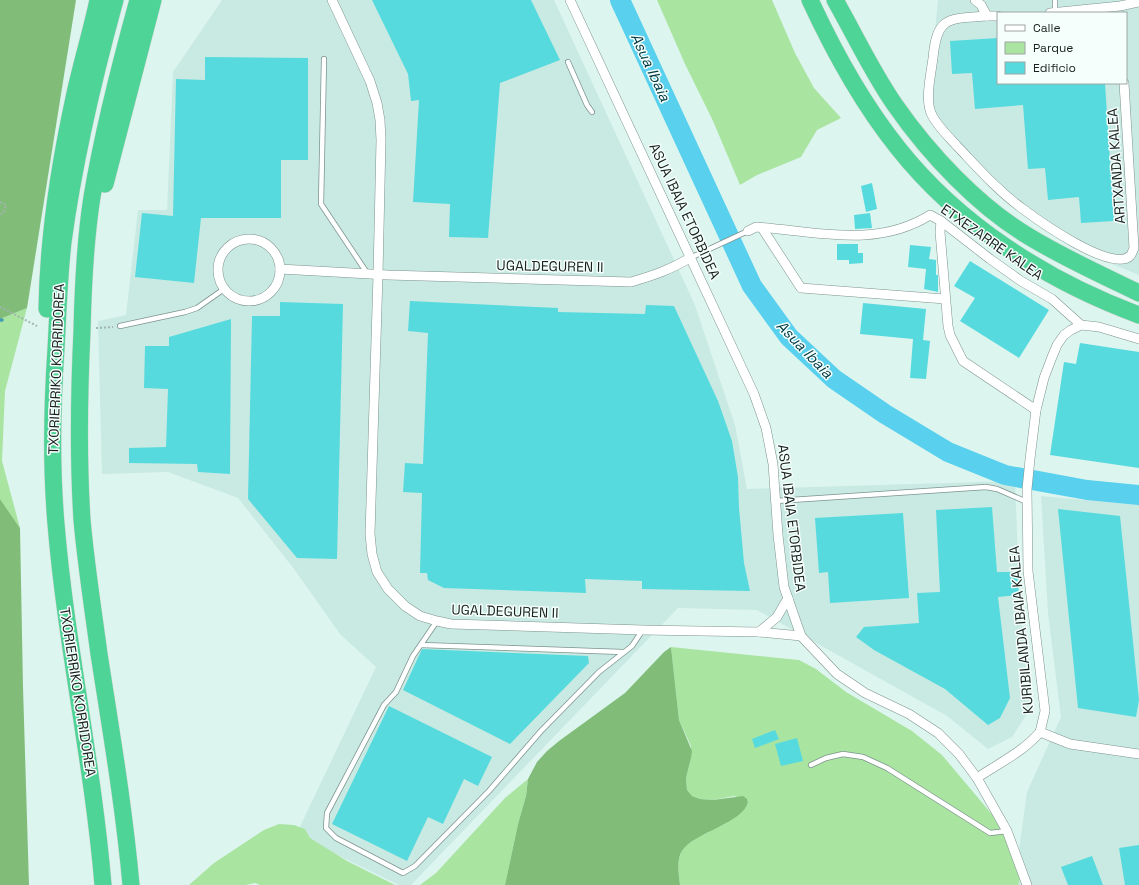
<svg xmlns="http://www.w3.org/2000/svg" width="1139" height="885" font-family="'Space Grotesk',sans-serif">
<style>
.built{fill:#c9eae2;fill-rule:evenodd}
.green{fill:#aae4a1}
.forest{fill:#81bd79}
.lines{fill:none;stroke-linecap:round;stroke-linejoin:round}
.stream{stroke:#469cb0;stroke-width:3.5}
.river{stroke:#59d0ee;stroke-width:20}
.building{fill:#57dade}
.service-casing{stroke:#7d938e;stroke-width:6}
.minor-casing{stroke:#7d938e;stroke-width:10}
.motorway-casing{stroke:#d6d7d7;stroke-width:18}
.path{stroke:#a1b4af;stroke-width:2;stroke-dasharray:2 2;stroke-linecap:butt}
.service{stroke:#fff;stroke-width:4.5}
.minor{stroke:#fff;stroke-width:9}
.motorway{stroke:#4fd498;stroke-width:17}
.labels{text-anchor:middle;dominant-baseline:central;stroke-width:3;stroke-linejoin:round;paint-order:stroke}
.street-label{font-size:14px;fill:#19211f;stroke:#f5fffc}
.water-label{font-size:15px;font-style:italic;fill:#003844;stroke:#f5fffc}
</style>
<rect width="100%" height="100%" fill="#ddf5ef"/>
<g class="built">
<polygon points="222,0 554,0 695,305 735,425 747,489 1015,481 1020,607 1030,709 1012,737 988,749 947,716 757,610 678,608 411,885 399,885 296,835 376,667 340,634 294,569 238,498 168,472 102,474 98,321 126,315 138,210 167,210 173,72"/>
<path d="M938,0H1139V275L1112,264L1065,237L1023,209L931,113L933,51ZM998,13H1126V83H998Z"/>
<polygon points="1041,496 1139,505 1139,885 1014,885 1027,792 1061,717 1048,613"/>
</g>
<g class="green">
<polygon points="657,0 772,0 795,53 814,88 841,118 817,130 801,157 757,175 740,185 713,121 685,64"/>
<polygon points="27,308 5,391 2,461 20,528 0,499 0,319"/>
<path d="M671,647L799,660L816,669L846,692L912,731L942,755L995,818L1004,832L1020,878L1018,885H680C679,875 676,861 682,851C692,834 749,821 748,800L734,796L713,800L700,799L692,796L687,790L686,778L691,758V746L679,720Z"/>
<polygon points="528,779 526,796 518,824 505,885 420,885 436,873 505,798"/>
<polygon points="279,824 294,825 305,829 310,838 347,861 395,885 260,885 255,883 246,885 189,885 214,863 264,830"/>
</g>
<g class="forest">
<polygon points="0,0 76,0 27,308 0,319"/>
<polygon points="0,499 20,528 23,687 29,885 0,885"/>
<path d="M671,647L679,720L692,751L691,758L686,778L687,790L692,796L700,799L713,800L743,796L747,799L748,802C744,823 693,833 682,851C676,860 679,875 680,885H505L518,824L526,796L528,779L537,762L547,751L559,741L625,693L664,652Z"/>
</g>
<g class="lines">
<polyline class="stream" points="0,320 2,320"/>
<polyline class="river" points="620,0 752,286 789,337 834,379 885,414 948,452 1005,475 1087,490 1139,495"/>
</g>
<g class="building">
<polygon points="372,0 531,0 560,60 500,83 488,238 449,237 450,204 413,202 419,100 411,101 408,74"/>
<polygon points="998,38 998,83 1105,83 1114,221 1081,223 1079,197 1048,200 1045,168 1028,169 1023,105 975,109 972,73 952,74 950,41"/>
<polygon points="205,57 308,58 308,160 281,160 281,218 201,218 194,283 135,277 142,213 173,216 176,79 205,80"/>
<polygon points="872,183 877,209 866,212 861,186"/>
<polygon points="870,213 872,228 855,229 854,215"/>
<polygon points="837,244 858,244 858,253 863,253 863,263 849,264 849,260 837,260"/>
<polygon points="910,245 931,247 929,259 936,260 936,275 938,275 938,292 924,289 926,269 908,267"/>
<polygon points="970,261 1049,310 1019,358 960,321 975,298 954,286"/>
<polygon points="410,301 558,308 558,312 645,314 646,305 674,306 718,401 732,441 738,477 739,508 744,563 750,591 642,589 642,581 585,579 586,593 444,588 428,580 427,573 420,573 422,493 403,492 405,463 423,464 428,333 408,331"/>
<polygon points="280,302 343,304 337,559 297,558 248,499 252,316 280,316"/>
<polygon points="863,303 926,309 923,340 930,341 926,379 910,378 913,339 860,334"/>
<polygon points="231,319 230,474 198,472 197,464 129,463 129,448 166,447 168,389 144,388 145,346 169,346 169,337"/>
<polygon points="1080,343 1139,352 1139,468 1050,455 1064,362 1076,364"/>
<polygon points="992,507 997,572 1017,572 1019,595 998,597 1010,698 1000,718 988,725 945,689 874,650 856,637 864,627 919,623 917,593 940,592 936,510"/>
<polygon points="1058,509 1120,516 1139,700 1136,717 1078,708"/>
<polygon points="903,513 909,598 830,603 828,572 819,573 815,518"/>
<polygon points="422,649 588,656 589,663 510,744 403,690"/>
<polygon points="389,706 492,757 478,786 464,779 443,824 428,817 407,861 332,824"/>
<polygon points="775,730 779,739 755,748 752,739"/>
<polygon points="797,738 803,761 781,766 775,744"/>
<polygon points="1139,845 1139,885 1125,885 1119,848"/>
<polygon points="1092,856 1103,885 1068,885 1061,867"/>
</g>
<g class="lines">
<defs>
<g id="service">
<polyline points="1055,0 1055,12"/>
<polyline points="324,59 321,204 367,273"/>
<polyline points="568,62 587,105 592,112"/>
<polyline points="690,258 748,231"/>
<polyline points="120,326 185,312 197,308 224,289"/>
<polyline points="776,501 986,487 997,489 1027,502"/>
<polyline points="437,621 413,656 396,692 384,705 327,813 326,828 336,838 403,873 415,866 489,791 541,731 599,672 632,646 642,631"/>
<polyline points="421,645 623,652"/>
<polyline points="811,765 826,758 843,754 863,757 887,768 990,833 1007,831"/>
</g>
<g id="minor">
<polyline points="332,0 370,81 377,103 380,120 381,140 378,275 370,534 372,554 377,572 388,589 405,606 420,616 437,621 451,624 643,630 759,632 801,636"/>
<polyline points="570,0 754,394 766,428 773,464 778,535 784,587 801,636 837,674 865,693 909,714 938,733 959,754 977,778 1007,831 1027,885"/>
<polyline points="975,0 981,5 987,16 998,16"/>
<polyline points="1050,13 1120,6 1139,2"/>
<path d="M987,16C949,19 937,15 933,58C931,74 925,98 931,113C936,125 948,136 957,146C978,168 998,191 1023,209C1039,221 1112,273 1130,256C1132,254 1133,250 1134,248L1124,83"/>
<polyline points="941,221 940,232 948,326 950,335 963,361 1036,410"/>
<polyline points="762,228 801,288 945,299"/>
<path d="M748,231L756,227C816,231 876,249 930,215L941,221L990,259L1021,281L1052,299L1081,325L1099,327L1139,339"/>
<circle cx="249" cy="270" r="31"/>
<path d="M280,269L388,275L631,282C655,275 669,270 690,258"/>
<polyline points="759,632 777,617 788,598"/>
<polyline points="1040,732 1045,711 1028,571 1027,489 1030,459 1036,410 1044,378 1052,357 1057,345 1064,335 1071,330 1081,325"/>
<path d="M977,778C999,763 1023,752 1040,732L1070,744L1139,754"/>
</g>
<g id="motorway">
<path d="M810,0C834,52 862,103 898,148C959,225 1047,281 1139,315"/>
<path d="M835,0C855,35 872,72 895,105C929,154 978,206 1028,236C1064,258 1102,275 1139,293"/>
<polyline points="105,184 153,0"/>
<path d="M47,309C48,238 59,167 74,98C81,65 91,33 98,0"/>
<path d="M103,885C93,764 66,645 56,524C51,466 52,407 56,349C58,313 59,277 63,242C74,160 93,80 115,0"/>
<path d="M131,885C124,807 111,731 99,654C93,609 86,565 82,520C78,457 79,394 82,331C83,286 85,241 92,197C103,131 120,65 138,0"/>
</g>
</defs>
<use href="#service" class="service-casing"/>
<use href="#minor" class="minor-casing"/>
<use href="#motorway" class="motorway-casing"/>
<g class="path">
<polyline points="0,202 6,205 4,212 0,215"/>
<polyline points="0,307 37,326"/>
<polyline points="96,328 113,327"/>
</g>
<use href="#service" class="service"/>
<use href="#minor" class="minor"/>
<use href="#motorway" class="motorway"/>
</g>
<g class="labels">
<g class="street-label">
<text transform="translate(1116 166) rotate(-94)">ARTXANDA KALEA</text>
<text transform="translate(685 211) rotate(65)">ASUA IBAIA ETORBIDEA</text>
<text transform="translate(992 242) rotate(35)">ETXEZARRE KALEA</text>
<text transform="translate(550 266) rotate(1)">UGALDEGUREN II</text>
<text transform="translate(56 369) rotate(-88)">TXORIERRIKO KORRIDOREA</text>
<text transform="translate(792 518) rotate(83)">ASUA IBAIA ETORBIDEA</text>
<text transform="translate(505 611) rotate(2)">UGALDEGUREN II</text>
<text transform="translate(1021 630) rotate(-95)">KURIBILANDA IBAIA KALEA</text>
<text transform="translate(78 692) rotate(81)">TXORIERRIKO KORRIDOREA</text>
</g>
<g class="water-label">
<text transform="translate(651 67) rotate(65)">Asua Ibaia</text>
<text transform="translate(805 349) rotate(46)">Asua Ibaia</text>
</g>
</g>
<rect x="997" y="12" width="130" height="72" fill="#f5fffc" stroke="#9da6a4"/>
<rect x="1005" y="25" width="20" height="6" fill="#ffffff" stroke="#9da6a4"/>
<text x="1033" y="32" font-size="12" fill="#19211f">Calle</text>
<rect x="1005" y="42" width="20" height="12" fill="#aae4a1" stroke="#9da6a4"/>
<text x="1033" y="52" font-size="12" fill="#19211f">Parque</text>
<rect x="1005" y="62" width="20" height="12" fill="#57dade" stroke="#9da6a4"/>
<text x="1033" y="72" font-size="12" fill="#19211f">Edificio</text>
</svg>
